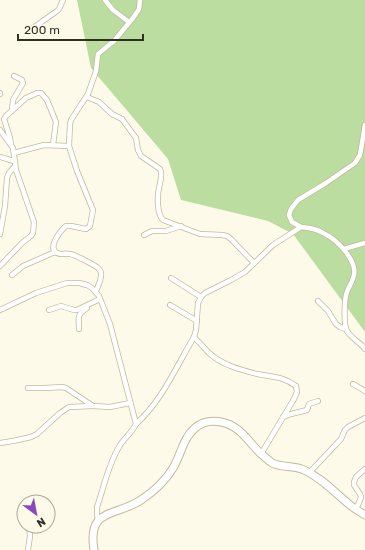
<svg xmlns="http://www.w3.org/2000/svg" width="365" height="550" font-family="Rubik,sans-serif">
<style>
.green{fill:#bbdda0}
.lines{fill:none;stroke-linecap:round;stroke-linejoin:round}
.street-casing{stroke:#c0b99e;stroke-width:6}
.secondary-casing{stroke:#c0b99e;stroke-width:9}
.street{stroke:#fff;stroke-width:4.5}
.secondary{stroke:#fff;stroke-width:7}
</style>
<rect width="100%" height="100%" fill="#fefae9"/>
<polygon class="green" points="77,0 365,0 365,332 293,234 268,221 181,200 168,159 91,68"/>
<g class="lines">
<defs>
<g id="street">
<polyline points="105,0 113,10 129,22"/>
<polyline points="33,28 57,11 59,9 63,0"/>
<polyline points="0,94 0,93"/>
<path d="M87,97L99,102L112,114L122,119L136,138L138,150L141,156L160,169C163,175 160,182 159,188C157,196 157,214 163,220L200,234L222,235L227,236L231,239L254,263"/>
<polyline points="12,110 13,100 23,83 22,80 14,76"/>
<polyline points="0,130 13,148 16,170 34,222 33,233 31,236 22,243 0,266"/>
<polyline points="11,144 10,138 4,119 6,116 26,98 37,93 41,93 47,100 56,122 53,145"/>
<polyline points="14,153 44,145 69,146"/>
<polyline points="0,157 14,161"/>
<polyline points="301,227 292,222 289,215 291,209 298,200 326,183 355,163 360,155 365,125"/>
<polyline points="0,234 5,206 7,178 9,173 15,166"/>
<polyline points="144,235 152,231 166,231 181,226"/>
<polyline points="344,249 365,243"/>
<polyline points="12,275 23,266 55,252"/>
<polyline points="171,278 201,297"/>
<path d="M96,291C98,286 102,279 101,273C101,271 100,270 98,268C95,265 75,255 70,254C66,253 61,255 57,253C47,248 60,231 66,226H71L86,229L90,226L93,210L77,171L69,146L70,124L71,120L80,106L88,94L96,71L98,54L114,41L133,18L139,9L140,0"/>
<polyline points="318,301 328,311 336,324 340,327 346,329"/>
<polyline points="170,305 197,321"/>
<path d="M0,310L36,293L67,283H79L87,285L92,288L99,296L110,324L136,424C132,433 123,439 119,447C108,465 104,487 97,507V514L98,520"/>
<polyline points="49,310 61,306 74,310 77,310 100,299"/>
<path d="M79,329C79,318 76,315 87,308"/>
<path d="M194,337C199,342 204,348 209,353C222,365 241,370 257,374C272,377 283,376 296,386L297,392L294,399L261,454"/>
<polyline points="353,384 365,391"/>
<polyline points="28,388 45,388 62,387 66,388 93,406 110,407 130,403"/>
<polyline points="283,417 291,414 307,410 309,404 318,401"/>
<path d="M136,424C162,401 176,367 194,337L196,330L198,303L201,297L205,293L231,280L245,272L273,245L301,227C310,228 318,229 325,234C337,240 357,260 354,275C353,281 349,286 347,292C344,299 344,321 346,329C349,337 360,342 365,349"/>
<polyline points="0,443 13,441 31,437 37,434 60,413 69,407 93,406"/>
<polyline points="310,472 341,439 345,430 348,427 365,418"/>
<polyline points="22,507 24,512"/>
<polyline points="356,509 360,500 361,497 360,494 354,485 354,482 356,477 365,469"/>
<polyline points="28,550 30,536 29,526"/>
</g>
<path id="secondary" d="M94,550C87,507 116,517 141,500C153,492 166,480 173,468C181,455 183,438 195,428C202,422 212,420 221,422C239,425 248,441 260,453C264,456 268,460 272,463C282,468 294,465 304,470C322,478 335,493 350,505C355,509 360,512 365,515"/>
</defs>
<use href="#street" class="street-casing"/>
<use href="#secondary" class="secondary-casing"/>
<use href="#street" class="street"/>
<use href="#secondary" class="secondary"/>
</g>
<g transform="translate(36 514) rotate(148)"><circle r="19" fill="#fefae9" stroke="#aca89a"/>
<path d="M0-3L7 15L0 10L-7 15Z" fill="#8a48bd"/>
<text y="-6" font-size="11" font-weight="bold" text-anchor="middle" fill="#312e23">N</text>
</g>
<path d="M18 34v6h125v-6" fill="none" stroke="#312e23" stroke-width="2"/>
<text x="24" y="34" font-size="12" fill="#312e23" stroke="#fefae9" stroke-width="3" paint-order="stroke">200 m</text>
</svg>
